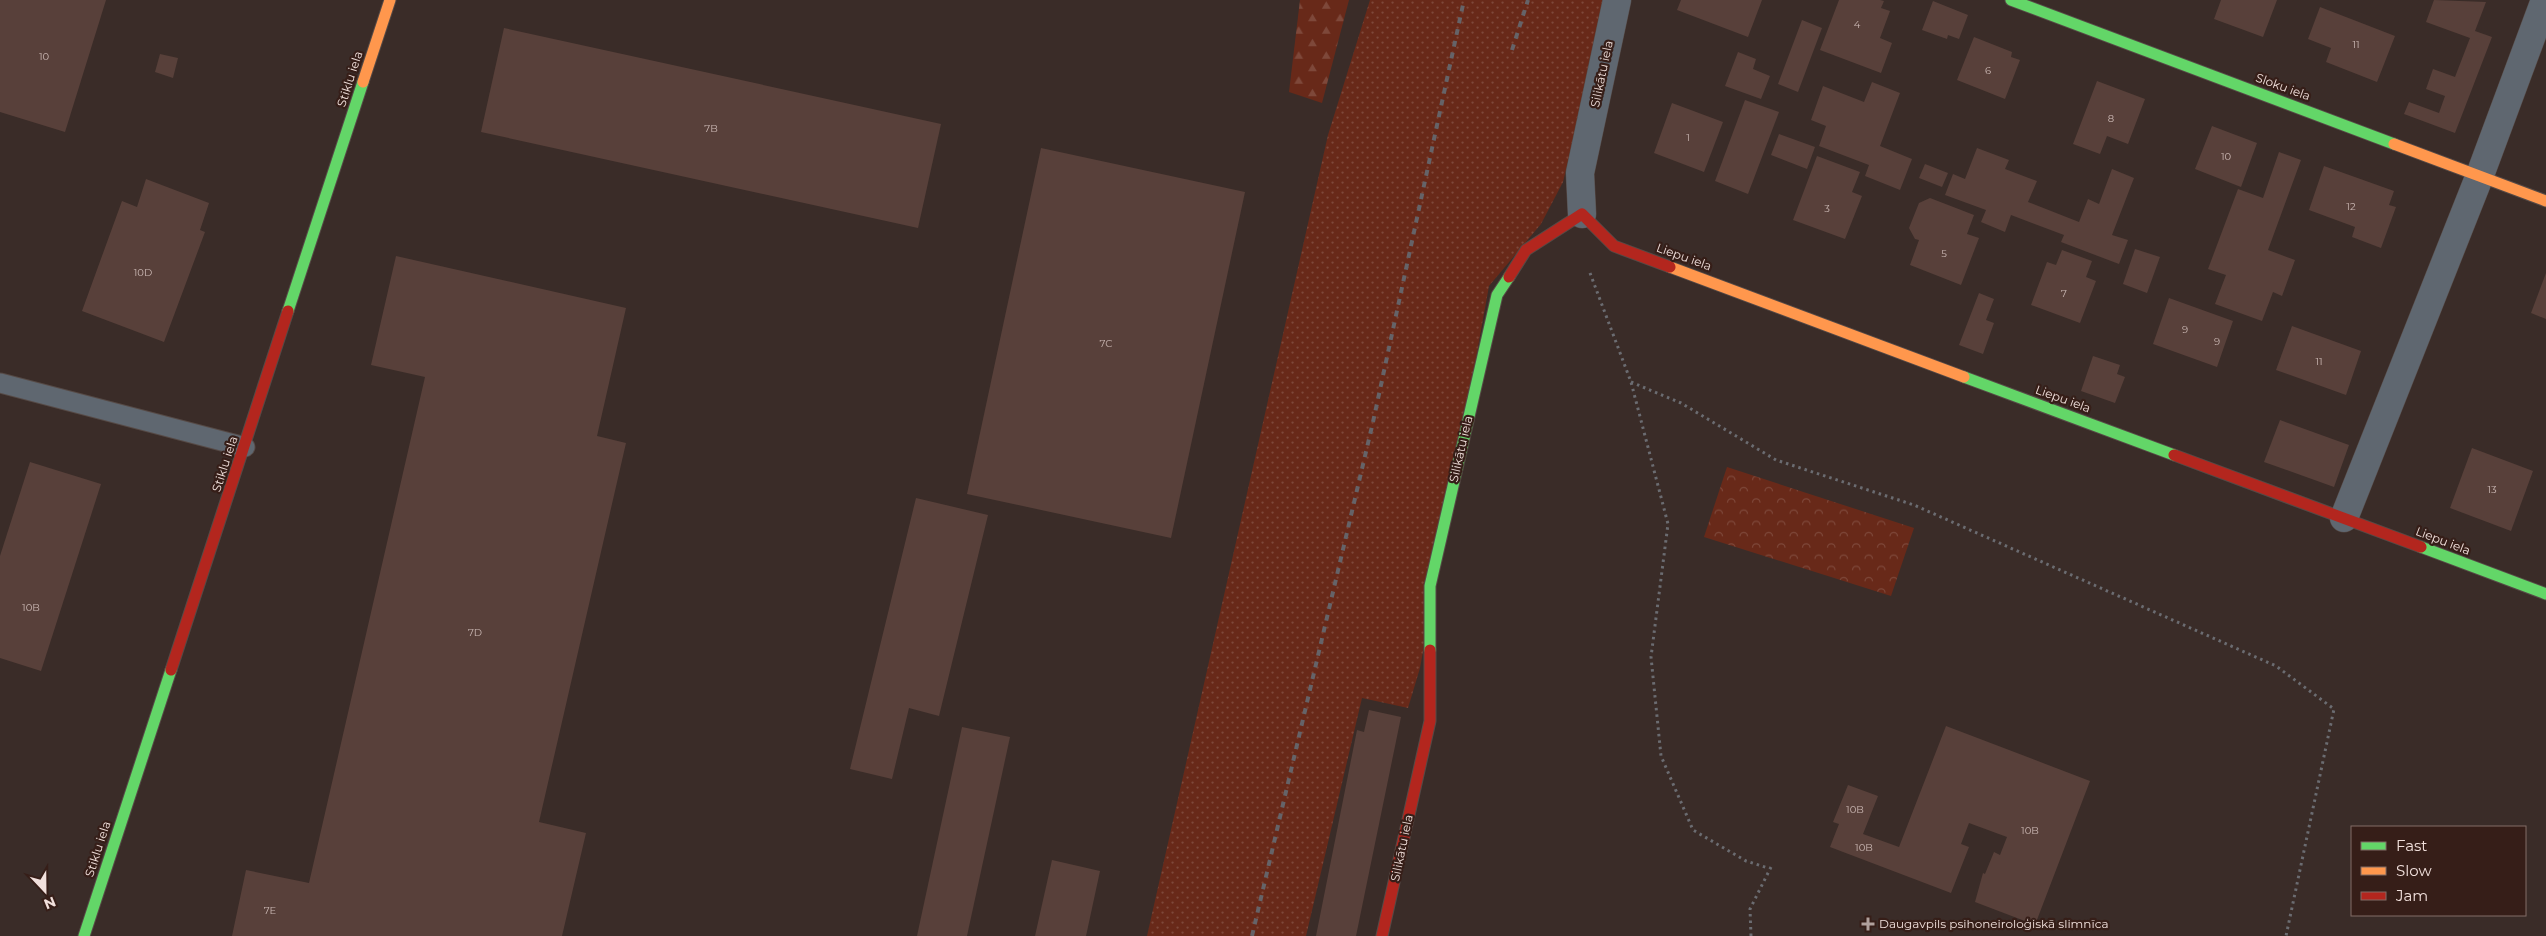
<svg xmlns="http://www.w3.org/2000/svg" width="2546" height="936" font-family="Montserrat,sans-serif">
<defs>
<pattern id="grass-dots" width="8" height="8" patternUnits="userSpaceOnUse" patternTransform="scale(1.25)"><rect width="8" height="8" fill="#682919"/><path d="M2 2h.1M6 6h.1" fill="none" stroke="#7e483a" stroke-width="1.8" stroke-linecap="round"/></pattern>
<pattern id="forest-firs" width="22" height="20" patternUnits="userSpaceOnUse" patternTransform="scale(1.25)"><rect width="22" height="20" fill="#682919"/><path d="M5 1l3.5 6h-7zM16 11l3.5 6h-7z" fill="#7e483a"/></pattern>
<pattern id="park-crowns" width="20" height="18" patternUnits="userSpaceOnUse" patternTransform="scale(1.25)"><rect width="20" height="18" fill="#682919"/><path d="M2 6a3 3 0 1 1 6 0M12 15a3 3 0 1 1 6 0" fill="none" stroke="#7e483a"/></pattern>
</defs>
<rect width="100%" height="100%" fill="#3a2c28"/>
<path fill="url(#grass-dots)" d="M1370 0H1608L1563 182 1541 224 1489 286 1420 668 1408 708 1362 698 1306 936H1147L1328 135Z"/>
<path fill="url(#forest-firs)" d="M1300 0H1349L1322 103 1289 92Z"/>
<path fill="url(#park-crowns)" d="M1727 467 1914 528 1891 596 1704 537Z"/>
<g fill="#58403a">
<path d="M0 0H106L65 132 0 112Z"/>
<path d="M1681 0H1762L1748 37 1677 10Z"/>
<path d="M1839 0H1880L1884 1 1881 8 1890 11 1880 38 1892 43 1881 73 1820 50Z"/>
<path d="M2221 0H2277L2263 37 2214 19Z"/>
<path d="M2434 0 2486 2 2475 31 2492 37 2455 133 2404 114 2409 102 2439 113 2445 96 2426 89 2433 69 2455 77 2470 38 2426 22Z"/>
<path d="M1933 1 1968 15 1959 39 1948 35 1947 39 1922 30Z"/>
<path d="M2320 7 2395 36 2377 82 2326 62 2331 48 2308 39Z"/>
<path d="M1802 20 1822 28 1798 92 1778 84Z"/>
<path d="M504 28 941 124 918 228 481 132Z"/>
<path d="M1974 37 2012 52 2011 57 2020 60 2005 99 1957 80Z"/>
<path d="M1738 52 1756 59 1753 69 1770 76 1761 99 1725 86Z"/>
<path d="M160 54 178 58 173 78 155 72Z"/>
<path d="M2097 81 2145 99 2128 144 2107 136 2100 154 2073 144Z"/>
<path d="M1872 82 1900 93 1880 146 1912 159 1900 190 1865 176 1869 165 1819 146 1826 126 1811 120 1823 86 1864 102Z"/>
<path d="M1745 100 1779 112 1748 194 1715 181Z"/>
<path d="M1672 103 1723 122 1704 172 1654 153Z"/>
<path d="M2212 126 2257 143 2241 187 2195 169Z"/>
<path d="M1779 134 1815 147 1807 169 1771 155Z"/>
<path d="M1041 148 1245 192 1171 538 967 494Z"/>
<path d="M1977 148 2009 160 2005 169 2037 181 2028 202 2079 222 2088 199 2099 204 2112 169 2134 178 2112 235 2128 240 2119 264 2061 242 2064 235 2011 215 2005 232 1981 222 1986 210 1945 195 1953 174 1965 179Z"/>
<path d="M2279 152 2301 160 2268 250 2295 260 2282 296 2273 292 2262 321 2215 304 2226 275 2208 269 2238 189 2263 198Z"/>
<path d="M1817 156 1860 172 1852 192 1862 196 1845 239 1793 220Z"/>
<path d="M1925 164 1948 173 1942 187 1919 178Z"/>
<path d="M2324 166 2394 191 2389 205 2396 207 2381 248 2352 237 2355 227 2309 210Z"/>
<path d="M146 179 209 203 200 230 205 232 164 342 82 311 122 201 137 207Z"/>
<path d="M1930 198 1974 215 1967 234 1979 238 1961 285 1910 265 1919 240 1915 239 1909 228 1919 203Z"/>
<path d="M2135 249 2160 257 2147 293 2123 284Z"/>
<path d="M2062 250 2092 261 2086 277 2096 281 2080 323 2031 305 2047 262 2056 265Z"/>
<path d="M396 256 626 308 597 436 626 443 539 822 586 833 562 936H232L246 870 309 883 425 377 371 365Z"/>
<path d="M2546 273V319L2531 313Z"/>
<path d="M1979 293 1994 299 1986 320 1994 323 1983 354 1959 345Z"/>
<path d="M2169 298 2233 321 2217 367 2153 344Z"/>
<path d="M2292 326 2361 351 2346 395 2276 370Z"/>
<path d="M2093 356 2120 365 2117 374 2125 377 2115 403 2081 391Z"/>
<path d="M2280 420 2349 445 2334 487 2264 462Z"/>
<path d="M2472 448 2533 471 2511 531 2450 508Z"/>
<path d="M30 462 101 484 41 671 0 658V556Z"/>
<path d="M916 498 988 515 939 716 909 708 892 779 850 769Z"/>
<path d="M1369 710 1401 717 1356 936H1316L1357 730 1364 732Z"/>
<path d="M1946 726 2090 781 2035 925 1975 902 1983 873 1985 874 1994 852 2000 855 2007 837 1969 823 1961 844 1969 847 1951 893 1830 847 1839 824 1833 822 1848 785 1878 796 1863 834 1899 847Z"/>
<path d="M962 727 1010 737 967 936H917Z"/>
<path d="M1052 860 1100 871 1086 936H1035Z"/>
</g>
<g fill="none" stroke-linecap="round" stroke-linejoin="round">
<defs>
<path id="lane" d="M0 383 245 447"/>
<g id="street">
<path d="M1582 214 1580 173 1617 0"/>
<path d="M2344 518 2480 175 2545 0"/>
</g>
<g id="fast">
<path d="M2011 0 2394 144"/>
<path d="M288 311 363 82"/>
<path d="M1964 377 2174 455"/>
<path d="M2421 547 2546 594"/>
<path d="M1430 650V586L1497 295 1509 277"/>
<path d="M84 936 171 670"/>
</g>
<g id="slow">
<path d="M363 82 390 0"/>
<path d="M2394 144 2546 201"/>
<path d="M1670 267 1964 377"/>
</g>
<g id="jam">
<path d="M1509 277 1526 250 1582 214 1614 246 1670 267"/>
<path d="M2174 455 2421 547"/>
<path d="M171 670 288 311"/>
<path d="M1382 936 1430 721V650"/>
</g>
</defs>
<use href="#lane" stroke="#564a46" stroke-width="21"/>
<use href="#street" stroke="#564a46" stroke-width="29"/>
<use href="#fast" stroke="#564a46" stroke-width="13"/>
<use href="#slow" stroke="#564a46" stroke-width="13"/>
<use href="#jam" stroke="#564a46" stroke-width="13"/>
<g stroke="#6b6c71" stroke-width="3" stroke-dasharray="2.5 4" stroke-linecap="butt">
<path d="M1590 273 1631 382 1668 524 1651 657 1661 756 1693 830 1746 861 1768 868"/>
<path d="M1631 382 1681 403 1776 460 1914 505 2276 666 2334 709 2286 936"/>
<path d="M1751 936 1750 909 1771 867"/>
</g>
<use href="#lane" stroke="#5f6770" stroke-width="19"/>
<use href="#street" stroke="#5f6770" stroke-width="28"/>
<use href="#fast" stroke="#63d668" stroke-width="11"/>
<use href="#slow" stroke="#ff974d" stroke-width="11"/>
<use href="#jam" stroke="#b3261e" stroke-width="11"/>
<g stroke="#656368" stroke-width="4" stroke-dasharray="6 6" stroke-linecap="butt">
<path d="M1512 50 1528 0"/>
<path d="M1252 936 1373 422 1464 0"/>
</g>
</g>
<path fill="#b1a19d" stroke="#361e18" stroke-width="2" d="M1865.5 916.5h5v5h5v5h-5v5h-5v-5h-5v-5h5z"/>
<g text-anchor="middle" stroke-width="4.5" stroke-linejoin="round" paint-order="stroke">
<g font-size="10" fill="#cbb8b4">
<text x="1857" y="28">4</text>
<text x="2356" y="48">11</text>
<text x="44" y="60">10</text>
<text x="1988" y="74">6</text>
<text x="2111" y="122">8</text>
<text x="711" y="132">7B</text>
<text x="1688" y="141">1</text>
<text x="2226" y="160">10</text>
<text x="2351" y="210">12</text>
<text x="1827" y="212">3</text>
<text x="1944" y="257">5</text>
<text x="143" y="276">10D</text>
<text x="2064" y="297">7</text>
<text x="2185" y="333">9</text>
<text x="2217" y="345">9</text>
<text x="1106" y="347">7C</text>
<text x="2319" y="365">11</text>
<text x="2492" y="493">13</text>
<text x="31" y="611">10B</text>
<text x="475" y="636">7D</text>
<text x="1855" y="813">10B</text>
<text x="2030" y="834">10B</text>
<text x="1864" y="851">10B</text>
<text x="270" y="914">7E</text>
</g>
<g font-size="12" fill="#f1e0dc" stroke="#361e18">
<text transform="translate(1602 74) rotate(-78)" y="4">Silikātu iela</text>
<text transform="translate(350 79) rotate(-72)" y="4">Stiklu iela</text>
<text transform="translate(2283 87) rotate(20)" y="4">Sloku iela</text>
<text transform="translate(1684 257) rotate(20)" y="4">Liepu iela</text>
<text transform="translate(2063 399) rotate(20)" y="4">Liepu iela</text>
<text transform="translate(1461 449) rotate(-77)" y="4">Silikātu iela</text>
<text transform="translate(225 464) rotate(-72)" y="4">Stiklu iela</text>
<text transform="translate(2443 541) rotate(21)" y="4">Liepu iela</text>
<text transform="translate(1402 848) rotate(-78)" y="4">Silikātu iela</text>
<text transform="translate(98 849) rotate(-72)" y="4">Stiklu iela</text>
</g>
<g font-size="12" fill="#f1e0dc" stroke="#361e18" text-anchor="start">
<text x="1879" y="928">Daugavpils psihoneiroloģiskā slimnīca</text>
</g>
</g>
<rect x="2351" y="826" width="175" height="90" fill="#361e18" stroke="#816c66"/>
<rect x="2361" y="842" width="25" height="8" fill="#63d668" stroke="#816c66"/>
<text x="2396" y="851" font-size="15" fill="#f1e0dc">Fast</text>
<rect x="2361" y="867" width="25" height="8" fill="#ff974d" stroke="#816c66"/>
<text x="2396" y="876" font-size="15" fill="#f1e0dc">Slow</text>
<rect x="2361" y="892" width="25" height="8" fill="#b3261e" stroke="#816c66"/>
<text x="2396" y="901" font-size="15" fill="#f1e0dc">Jam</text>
<g transform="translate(45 891) rotate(158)" stroke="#361e18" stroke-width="4" paint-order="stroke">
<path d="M0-4L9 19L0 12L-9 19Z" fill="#f1e0dc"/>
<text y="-8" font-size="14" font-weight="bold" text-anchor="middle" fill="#f1e0dc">N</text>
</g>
</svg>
